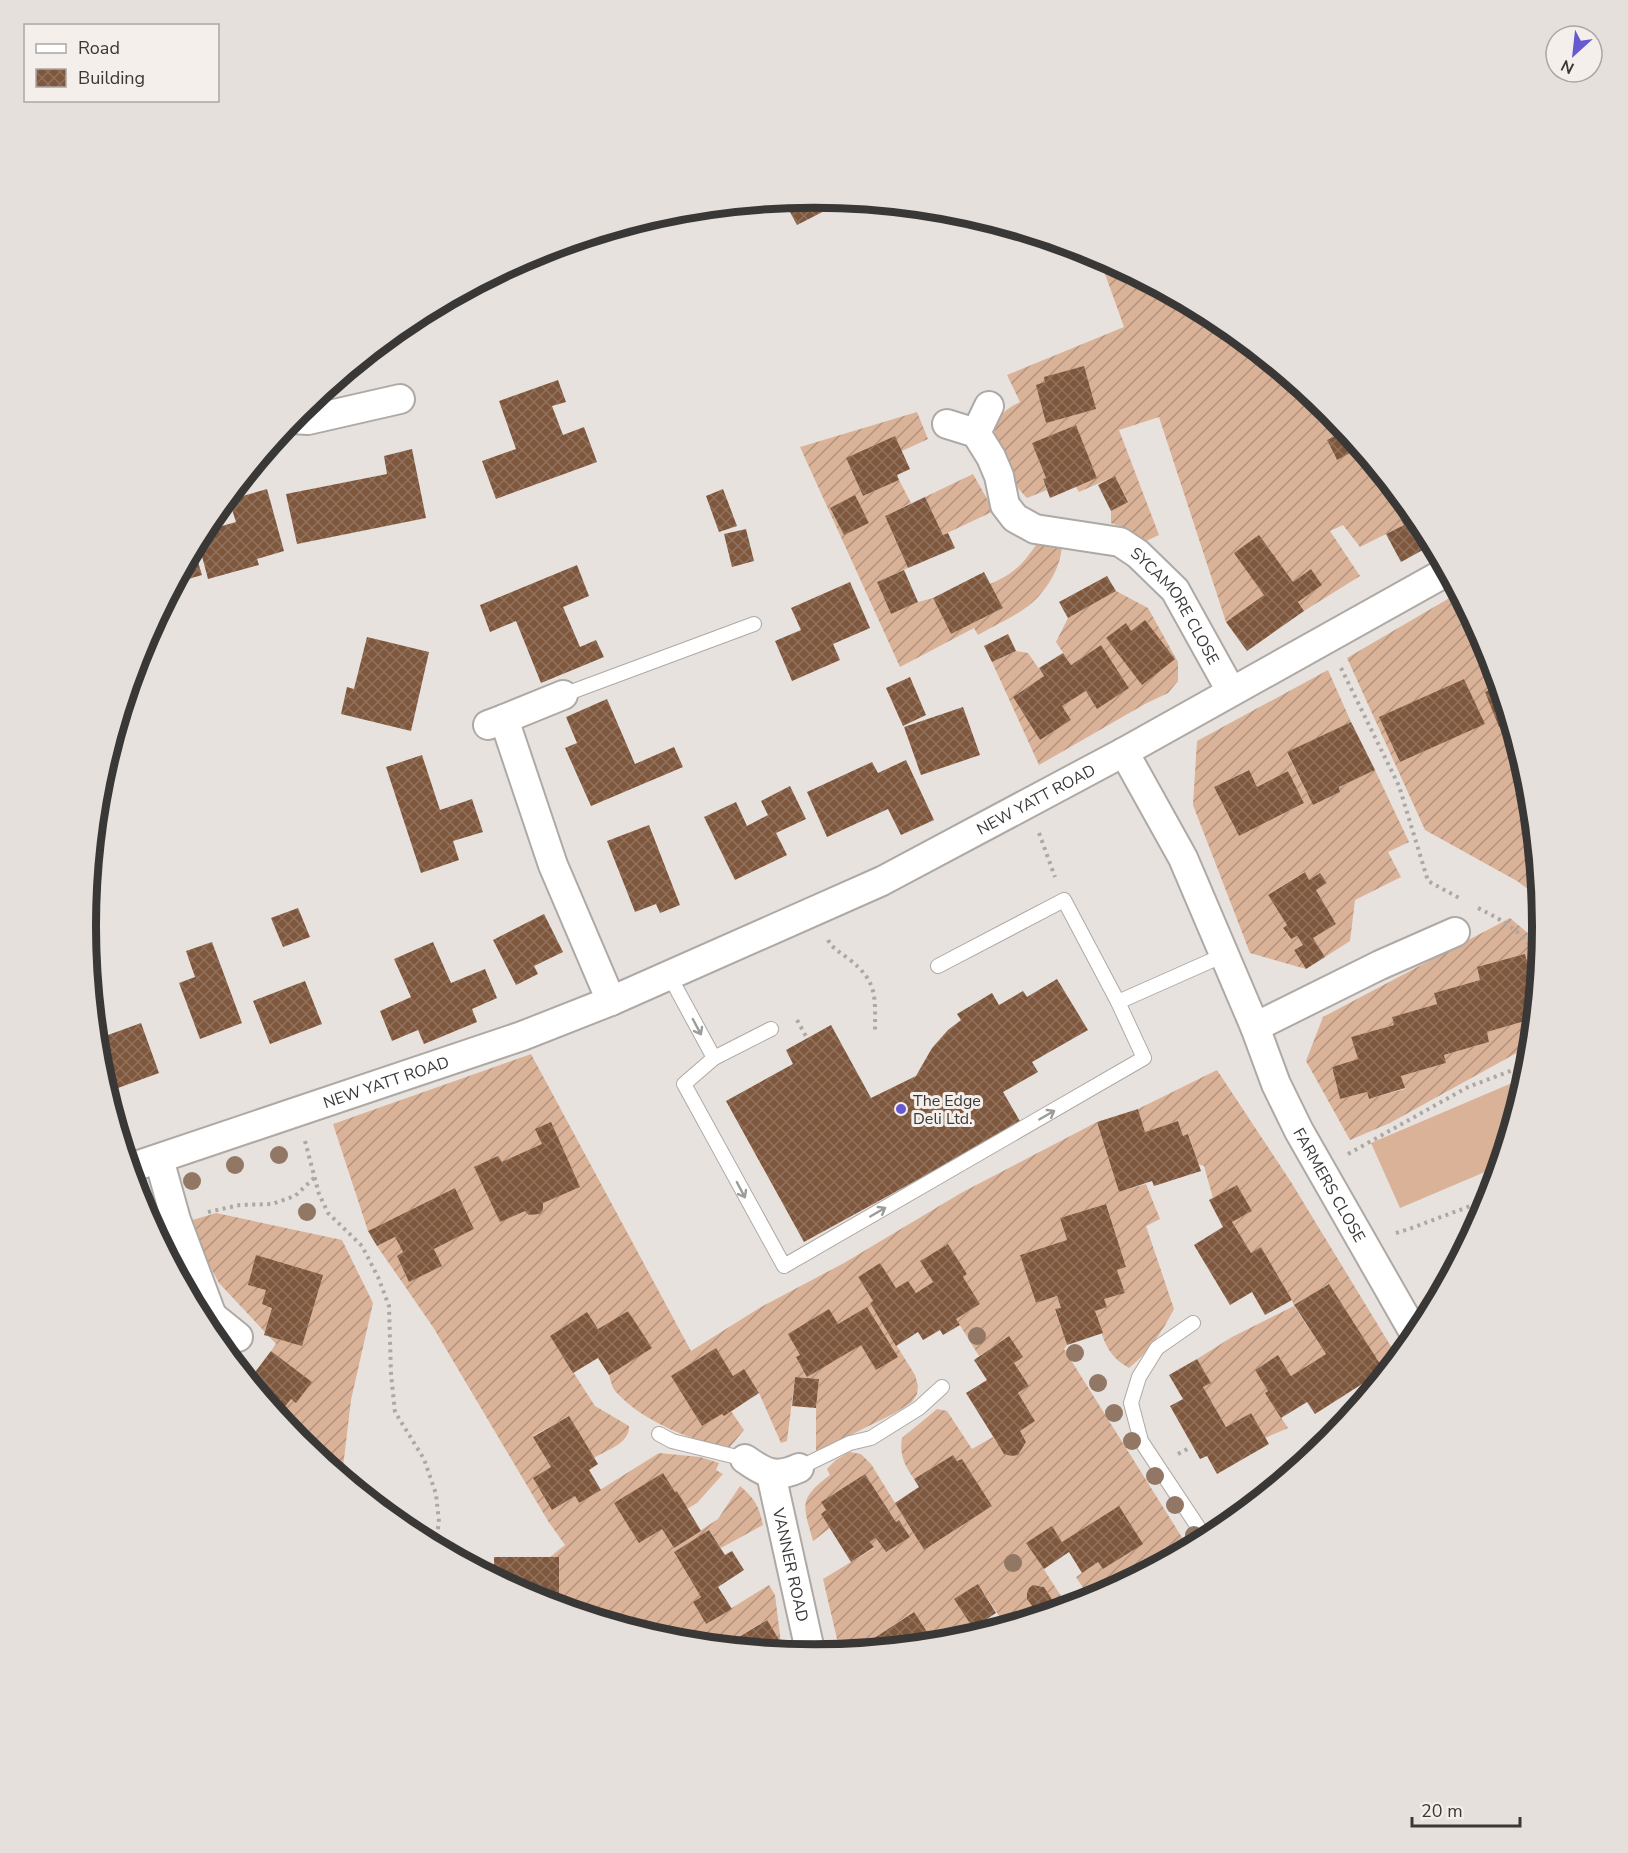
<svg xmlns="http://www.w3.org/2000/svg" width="1628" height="1853" font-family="'Nunito Sans',sans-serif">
<defs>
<pattern id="garden-furrows" width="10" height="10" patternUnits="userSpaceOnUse" patternTransform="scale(1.5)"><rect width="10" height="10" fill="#dab298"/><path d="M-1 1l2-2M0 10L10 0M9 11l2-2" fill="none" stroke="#b2927d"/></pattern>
<pattern id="building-cross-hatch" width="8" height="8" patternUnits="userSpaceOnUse" patternTransform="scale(1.5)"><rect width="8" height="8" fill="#7f573c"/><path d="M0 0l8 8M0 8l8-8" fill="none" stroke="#90725e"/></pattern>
</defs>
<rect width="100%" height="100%" fill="#e8e2de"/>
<path fill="#dab298" d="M1526 1077 1499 1166 1400 1208 1371 1143Z"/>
<g fill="url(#garden-furrows)" fill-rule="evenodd">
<path d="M1099 257 1219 321 1311 396 1313 400H1315L1329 412 1345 431 1327 440 1336 459 1359 448 1413 514 1402 520 1404 525 1360 547 1343 525 1330 531 1360 576 1304 611 1298 602 1322 585 1311 569 1293 582 1264 595 1226 622 1159 417 1119 430 1159 535 1144 542 1120 526 1111 523V511L1128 501 1115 476 1079 492 1076 487 1097 478 1076 425 1033 443 1046 478 1043 480 1047 490 1027 498C1022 493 1016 486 1012 480 1007 470 993 439 995 429 998 415 1007 408 1020 402L1007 375 1124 327Z"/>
<path d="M917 412 928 439 902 451 846 458 863 496 899 480 911 503 885 516 908 568 877 582 891 614 918 602 933 598 951 634 1003 608 990 584C1018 572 1024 562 1041 538L1062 541C1063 566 1045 595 1024 609 1010 619 993 626 978 635L974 628 900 667 800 447ZM855 496 869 523 844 534 830 509Z"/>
<path d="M973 474 994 511 943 535 925 497Z"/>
<path d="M1116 591 1148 608 1178 662V681L1168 693 1145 704 1039 765 992 662 1016 651 1028 653 1044 676 1013 697 1040 740 1071 720 1062 706 1086 691 1097 708 1129 688 1101 645 1071 665 1056 642 1068 618Z"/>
<path d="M1458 593 1487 648 1529 785 1540 898 1517 881 1425 830 1347 658ZM1464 679 1484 724 1400 762 1380 717Z"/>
<path d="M1328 670 1351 722 1287 753 1313 805 1340 792 1339 787 1375 770 1409 842 1388 852 1401 877 1355 900 1350 941 1325 957 1313 938 1336 924 1316 890 1327 883 1320 873 1309 880 1304 872 1268 895 1287 925 1283 928 1290 939 1297 936 1303 945 1294 950 1306 969 1250 953 1193 805 1197 741ZM1248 770 1257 787 1288 771 1304 803 1239 836 1214 787Z"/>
<path d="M1510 918 1541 944 1536 993 1525 954 1480 980 1434 993 1437 1004 1392 1017 1394 1025 1351 1037 1358 1059 1332 1067 1340 1099 1367 1092 1369 1099 1405 1089 1401 1076 1446 1063 1444 1055 1489 1042 1487 1032 1532 1019 1529 1010 1534 1008 1531 1045 1390 1123 1350 1140 1306 1061 1323 1017Z"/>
<path d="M531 1054 691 1351 761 1307 844 1263 961 1193 1097 1122 1119 1192 1146 1184 1160 1219 1146 1226 1174 1309C1162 1332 1149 1352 1129 1368 1104 1354 1103 1336 1095 1311L1104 1299 1125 1293 1117 1270 1126 1267 1106 1204 1060 1218 1067 1240 1020 1255 1036 1303 1057 1296 1061 1308 1055 1310 1067 1345 1064 1349 1188 1547 1186 1549 1091 1600 1076 1577 1098 1562 1103 1569 1142 1544 1062 1542 1052 1527 1027 1543 1068 1607 1059 1610 1044 1587C1025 1581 1025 1594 1033 1607L1005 1625 978 1584 970 1623 956 1631 961 1639 927 1644 926 1641 930 1638 913 1612 854 1651 840 1652 823 1579 874 1548 870 1542 876 1538 910 1537 899 1520 896 1522 865 1474 821 1502 826 1510 821 1514 830 1528 813 1541C803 1505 798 1499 830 1475L827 1469 836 1460 849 1452 861 1454 871 1464 924 1550 992 1506 962 1459 957 1461 953 1455 914 1479C905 1466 899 1455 902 1438L937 1409 947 1411 972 1449 993 1437C1000 1447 1004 1458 1018 1454L1026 1442 1020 1431 1035 1421 1018 1393 1029 1386 1014 1363 1022 1357 1009 1336 979 1356 956 1319 980 1304 963 1277 967 1274 948 1244 920 1261 933 1282 916 1293 908 1281 896 1288 880 1263 858 1277 873 1301 870 1303 915 1375 918 1386 917 1394 912 1402 895 1413 816 1452V1409L819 1379 795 1377 787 1441 781 1443 759 1393 744 1370 733 1376 716 1349 672 1377 702 1426 722 1414 731 1411 744 1430 730 1447C693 1442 642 1421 616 1392 612 1388 611 1381 609 1375L651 1348 628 1311 598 1329 587 1312 550 1336 595 1406 629 1426C630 1444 606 1450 594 1458L569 1416 533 1436 551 1467 552 1510 575 1496 579 1503 659 1453 700 1457 719 1463 716 1470 723 1474 697 1503 687 1509 677 1491 675 1492 662 1529 674 1548 718 1519 740 1486C755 1499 759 1506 763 1525L721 1548 709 1530 674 1552 701 1597 693 1602 706 1624 769 1585 775 1595 781 1643 766 1620 724 1646 672 1641 559 1607V1557H550L565 1545 548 1521 433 1327 377 1246 395 1237 403 1252 397 1256 409 1281 442 1266 434 1249 474 1229 455 1188 368 1231 333 1124Z"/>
<path d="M1217 1070 1291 1182 1398 1358 1391 1366 1384 1370 1328 1284 1294 1306 1326 1354 1291 1376 1278 1355 1255 1370 1268 1391 1265 1393 1288 1428 1265 1438 1251 1413 1226 1427 1203 1387 1210 1382 1197 1359 1232 1337 1294 1306 1292 1300 1261 1247 1251 1253 1232 1222 1252 1211 1237 1185 1213 1198 1204 1166 1198 1164 1189 1135 1183 1136 1178 1121 1145 1132 1138 1109Z"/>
<path d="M216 1213 342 1240 373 1303 351 1400 343 1467 331 1468 299 1441 278 1416 291 1399 296 1402 312 1382 271 1351 276 1344 219 1283 186 1222Z"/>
<path d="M222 1348 231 1352 255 1371 249 1380Z"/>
</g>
<g fill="url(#building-cross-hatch)">
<path d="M814 198 839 200 840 203 797 225 784 201Z"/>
<path d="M1084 366 1096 409 1046 423 1036 385 1045 382 1044 377Z"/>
<path d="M558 380 566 402 552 406 563 435 584 427 597 462 496 499 482 461 516 449 499 401Z"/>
<path d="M1076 425 1097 478 1050 498 1043 479 1046 478 1032 443Z"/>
<path d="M1345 431 1359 448 1337 460 1327 440Z"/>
<path d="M895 436 910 469 897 475 899 480 863 496 846 458Z"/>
<path d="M412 449 426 518 297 544 286 494 387 474 384 456Z"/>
<path d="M1115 476 1128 502 1111 511 1098 485Z"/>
<path d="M267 489 284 551 257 559 259 565 208 579 198 541 208 521 212 517 215 528 236 522 229 500Z"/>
<path d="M723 489 737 526 719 532 706 496Z"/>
<path d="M855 495 869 523 844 535 830 508Z"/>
<path d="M925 497 943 535 948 533 955 548 908 568 885 516Z"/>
<path d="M1413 514 1420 522 1432 545 1401 562 1386 534 1404 525 1401 520Z"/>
<path d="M746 529 754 561 732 567 724 534Z"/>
<path d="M1259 535 1293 582 1311 569 1322 585 1298 602 1304 611 1247 651 1226 622 1264 595 1234 553Z"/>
<path d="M194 549 202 575 175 583Z"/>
<path d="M577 565 589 596 563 607 580 647 596 640 604 657 541 683 516 621 490 632 480 605Z"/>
<path d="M904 570 918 602 891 614 877 582Z"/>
<path d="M984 572 1003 608 951 634 933 598Z"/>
<path d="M1107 576 1116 591 1068 618 1059 602Z"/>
<path d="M850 582 870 628 833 644 840 660 792 681 775 641 801 630 791 608Z"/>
<path d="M1145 620 1175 659 1142 685 1106 638 1126 623 1131 631Z"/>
<path d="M1008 634 1016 651 992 662 984 646Z"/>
<path d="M367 637 429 652 411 731 341 714 347 687 354 689Z"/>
<path d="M1101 645 1129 688 1097 709 1086 691 1062 706 1071 720 1040 740 1013 697 1044 676 1039 668 1063 653 1071 665Z"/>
<path d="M910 677 926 715 903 726 886 688Z"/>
<path d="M1464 679 1485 724 1400 762 1379 717Z"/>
<path d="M1499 686 1510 723 1499 727 1485 692Z"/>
<path d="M607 699 635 764 674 747 683 767 591 806 565 748 577 743 566 717Z"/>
<path d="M963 707 980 755 921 775 904 727Z"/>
<path d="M1351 722 1375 770 1339 787 1340 792 1313 805 1287 752Z"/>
<path d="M422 755 440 810 472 799 483 832 453 841 459 860 421 873 386 767Z"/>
<path d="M906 760 934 820 901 835 888 809 827 837 807 792 872 762 878 773Z"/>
<path d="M1249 770 1257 787 1288 771 1304 803 1239 836 1214 787Z"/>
<path d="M790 786 806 819 776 833 787 855 735 880 704 817 736 802 747 826 768 815 761 801Z"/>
<path d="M649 825 680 905 660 913 656 904 635 912 607 841Z"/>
<path d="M1305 872 1309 880 1320 873 1327 883 1316 890 1336 924 1313 938 1325 957 1306 969 1294 950 1303 945 1297 936 1291 939 1283 928 1287 925 1268 895Z"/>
<path d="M298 908 310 937 283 947 271 918Z"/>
<path d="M544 914 563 952 534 966 538 974 516 985 493 940Z"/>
<path d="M212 942 242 1023 200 1039 179 983 195 977 186 951Z"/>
<path d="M433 942 451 983 485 969 497 998 472 1009 477 1022 424 1044 418 1030 392 1041 380 1011 411 997 394 959Z"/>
<path d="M1525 954 1536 993 1534 1008 1529 1010 1532 1019 1487 1032 1489 1042 1444 1055 1446 1063 1401 1076 1405 1088 1369 1099 1367 1092 1340 1099 1332 1067 1358 1059 1351 1037 1394 1025 1392 1017 1437 1004 1434 993 1480 980 1477 967Z"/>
<path d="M1057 979 1088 1030 1032 1062 1038 1072 1003 1092 1021 1123 804 1242 726 1101 793 1064 786 1050 831 1025 871 1098 916 1076 932 1048 948 1030 961 1020 957 1014 992 993 999 1005 1023 991 1027 997Z"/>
<path d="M305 981 322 1024 270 1044 253 1001Z"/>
<path d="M141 1023 159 1073 107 1092 99 1068 97 1039Z"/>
<path d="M1138 1109 1145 1132 1178 1121 1183 1136 1188 1134 1201 1171 1154 1186 1152 1181 1119 1192 1097 1122Z"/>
<path d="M551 1122 580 1187 543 1203V1210L540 1214 529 1215 525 1211 500 1222 474 1167 498 1156 502 1162 542 1144 535 1129Z"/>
<path d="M1237 1185 1252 1211 1232 1222 1251 1253 1261 1247 1292 1300 1265 1315 1252 1292 1230 1305 1194 1245 1223 1227 1209 1200Z"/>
<path d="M455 1188 474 1229 434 1249 442 1266 409 1282 397 1256 403 1252 395 1237 377 1246 368 1231Z"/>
<path d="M1106 1204 1126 1267 1117 1270 1125 1293 1104 1299 1107 1307 1095 1311 1103 1333 1067 1345 1055 1309 1061 1308 1057 1296 1036 1303 1020 1255 1067 1240 1060 1218Z"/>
<path d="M948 1244 967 1274 963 1277 980 1304 956 1319 960 1325 943 1335 940 1330 923 1340 918 1332 896 1346 870 1303 873 1301 858 1277 880 1263 896 1288 908 1281 916 1293 933 1282 920 1261Z"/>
<path d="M256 1255 323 1275 302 1346 264 1335 272 1308 262 1304 266 1290 248 1285Z"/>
<path d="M1329 1284 1384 1370 1315 1414 1307 1402 1281 1418 1265 1393 1268 1391 1255 1370 1278 1355 1291 1376 1326 1354 1294 1305Z"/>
<path d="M867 1307 898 1357 876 1370 861 1345 807 1377 796 1357 800 1355 788 1334 829 1309 838 1324Z"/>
<path d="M628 1311 652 1348 609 1375 598 1358 573 1373 550 1336 587 1312 598 1329Z"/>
<path d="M1009 1336 1023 1357 1014 1363 1029 1386 1018 1393 1035 1421 1020 1431 1026 1442 1018 1455 1012 1456 1004 1454 966 1393 987 1380 974 1360Z"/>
<path d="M716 1348 733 1376 744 1369 759 1393 724 1416 722 1414 702 1426 671 1376Z"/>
<path d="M271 1351 312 1382 296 1403 291 1399 278 1416 249 1380Z"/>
<path d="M1197 1359 1211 1383 1203 1387 1226 1427 1251 1413 1269 1444 1217 1474 1207 1456 1200 1459 1170 1406 1183 1399 1169 1375Z"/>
<path d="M795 1377 819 1379 816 1408 792 1406Z"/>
<path d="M569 1416 598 1464 589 1470 601 1490 579 1503 575 1496 552 1510 533 1478 551 1467 533 1437Z"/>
<path d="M953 1455 957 1461 962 1459 992 1506 924 1550 895 1503 919 1487 914 1479Z"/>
<path d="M663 1473 675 1492 677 1491 701 1531 674 1548 662 1529 639 1543 614 1503Z"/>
<path d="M865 1474 896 1522 899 1520 910 1537 886 1552 876 1538 870 1542 874 1547 851 1562 821 1514 826 1510 821 1502Z"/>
<path d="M1119 1506 1143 1544 1103 1569 1098 1562 1082 1573 1069 1552 1044 1569 1026 1543 1052 1526 1062 1542Z"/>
<path d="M709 1530 725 1555 732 1551 744 1570 718 1587 732 1609 706 1624 693 1602 701 1597 674 1552Z"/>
<path d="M494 1557H559V1607L535 1599 494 1577Z"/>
<path d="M978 1584 996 1613 973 1628 954 1599Z"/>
<path d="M1033 1585 1044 1587 1059 1610 1012 1624 1010 1621 1033 1607 1027 1599V1593L1029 1588Z"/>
<path d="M914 1612 931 1638 926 1641 927 1644 854 1651Z"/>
<path d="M767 1620 781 1643 779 1645 783 1652 724 1646Z"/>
<path d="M956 1631 961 1639 949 1642 946 1637Z"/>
</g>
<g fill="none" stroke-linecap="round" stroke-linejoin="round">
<defs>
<g id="service">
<path d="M563 695 754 624"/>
<path d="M938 966 1064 900 1118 1002"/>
<path d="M669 975 714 1058 684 1084 784 1266 1144 1058 1118 1002 1224 955"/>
<path d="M714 1058 771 1029"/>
<path d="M1193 1323 1157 1348 1139 1377 1131 1403 1141 1441 1206 1539"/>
<path d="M659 1434 672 1441 745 1459"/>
<path d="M799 1468 850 1443 871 1438 919 1408 942 1387"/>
</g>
<g id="minor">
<path d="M292 419 308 420 400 399"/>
<path id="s1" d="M947 424 976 433 991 457 999 476 1005 505 1015 518 1035 529 1120 542 1138 554 1175 590 1231 691"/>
<path d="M976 433 989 406"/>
<path d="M504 719 563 695"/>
<path d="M488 725 504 719 553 865 611 1001"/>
<path id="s2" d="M1124 752 1183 858 1255 1027 1276 1084 1299 1131 1416 1336"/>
<path d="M1255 1027 1380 965 1455 932"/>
<path d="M159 1159 176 1220 212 1316 205 1325"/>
<path id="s3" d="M130 1168 522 1036 611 1001 882 881 1124 752 1446 572"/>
<path d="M212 1316 238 1337"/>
<path d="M745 1459C765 1473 775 1479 799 1468"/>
<path id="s4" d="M771 1474 811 1655"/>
</g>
</defs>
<use href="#service" stroke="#afa9a5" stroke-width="16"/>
<use href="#minor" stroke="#afa9a5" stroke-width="32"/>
<g stroke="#aca8a4" stroke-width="4" stroke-dasharray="3 4.5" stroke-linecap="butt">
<path d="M1341 668 1399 786 1428 881 1461 899"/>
<path d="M1039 833 1055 877"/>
<path d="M1478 908C1506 922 1523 932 1539 959"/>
<path d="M828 940C833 949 841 953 849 959 878 982 875 997 875 1030"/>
<path d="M797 1020 807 1038"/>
<path d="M305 1141 319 1194 328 1213 362 1246 378 1277 389 1306 391 1374 395 1412 424 1459 436 1494 439 1522 435 1546"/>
<path d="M1348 1154 1468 1087 1529 1064"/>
<path d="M208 1212 240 1205 272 1204 295 1196 314 1178"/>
<path d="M1396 1233 1409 1229 1489 1199"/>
<path d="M1178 1454 1191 1447"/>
</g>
<use href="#service" stroke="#fff" stroke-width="14"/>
<use href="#minor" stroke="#fff" stroke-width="28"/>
</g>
<g fill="#917764">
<circle cx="279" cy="1155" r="9"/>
<circle cx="235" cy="1165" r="9"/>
<circle cx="192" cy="1181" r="9"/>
<circle cx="307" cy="1212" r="9"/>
<circle cx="977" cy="1336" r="9"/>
<circle cx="1075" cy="1353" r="9"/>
<circle cx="1098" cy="1383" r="9"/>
<circle cx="1114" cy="1413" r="9"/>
<circle cx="1132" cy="1441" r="9"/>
<circle cx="1155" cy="1476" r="9"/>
<circle cx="1175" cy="1505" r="9"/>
<circle cx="1194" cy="1535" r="9"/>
<circle cx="1013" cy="1563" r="9"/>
</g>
<defs><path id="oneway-shaft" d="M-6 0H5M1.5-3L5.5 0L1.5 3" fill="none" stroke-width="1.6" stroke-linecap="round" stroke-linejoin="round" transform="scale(1.5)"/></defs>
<g stroke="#9c9c9a">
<use href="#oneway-shaft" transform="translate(697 1027) rotate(62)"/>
<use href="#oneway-shaft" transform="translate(1047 1115) rotate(-30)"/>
<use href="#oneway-shaft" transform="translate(741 1190) rotate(62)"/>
<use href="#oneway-shaft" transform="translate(878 1212) rotate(-30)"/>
</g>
<circle fill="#6659d2" stroke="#f5efeb" stroke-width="2" cx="901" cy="1109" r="6"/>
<g text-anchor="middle" stroke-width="6" stroke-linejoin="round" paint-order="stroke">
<g font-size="16" fill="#3a3836" stroke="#f5efeb">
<text dy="6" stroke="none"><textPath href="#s1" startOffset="320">SYCAMORE CLOSE</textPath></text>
<text dy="6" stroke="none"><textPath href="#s3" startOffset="980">NEW YATT ROAD</textPath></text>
<text dy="6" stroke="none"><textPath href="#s3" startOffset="270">NEW YATT ROAD</textPath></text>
<text dy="6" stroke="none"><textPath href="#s2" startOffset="480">FARMERS CLOSE</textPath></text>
<text dy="6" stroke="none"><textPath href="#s4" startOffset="93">VANNER ROAD</textPath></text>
</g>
<g font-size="16" fill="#3a3836" stroke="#f5efeb" text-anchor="start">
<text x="913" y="1106">The Edge<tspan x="913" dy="18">Deli Ltd.</tspan></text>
</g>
</g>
<path d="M0 0H1628V1853H0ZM96 926a718 718 0 1 1 1436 0a718 718 0 1 1-1436 0Z" fill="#e6e0dd" fill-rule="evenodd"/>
<path fill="none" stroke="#3a3836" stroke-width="8" d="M96 926a718 718 0 1 1 1436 0a718 718 0 1 1-1436 0Z"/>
<rect x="24" y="24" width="195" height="78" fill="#f5efeb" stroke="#aaa6a3" stroke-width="1.5"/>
<rect x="36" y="44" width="30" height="9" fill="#ffffff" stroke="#aaa6a3" stroke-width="1.5"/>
<text x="78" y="54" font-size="18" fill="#3a3836">Road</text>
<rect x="36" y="69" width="30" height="18" fill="url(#building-cross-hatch)" stroke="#aaa6a3" stroke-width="1.5"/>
<text x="78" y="84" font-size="18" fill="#3a3836">Building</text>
<g transform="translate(1574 54) rotate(207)"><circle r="28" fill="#f5efeb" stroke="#aaa6a3" stroke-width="1.5"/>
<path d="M0-4.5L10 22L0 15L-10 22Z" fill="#6659d2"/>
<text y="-9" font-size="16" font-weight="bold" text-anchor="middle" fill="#3a3836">N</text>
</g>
<path d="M1412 1817v9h108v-9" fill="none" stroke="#3a3836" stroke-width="3"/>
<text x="1421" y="1817" font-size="18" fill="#3a3836" stroke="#f5efeb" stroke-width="4.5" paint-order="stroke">20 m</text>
</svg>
